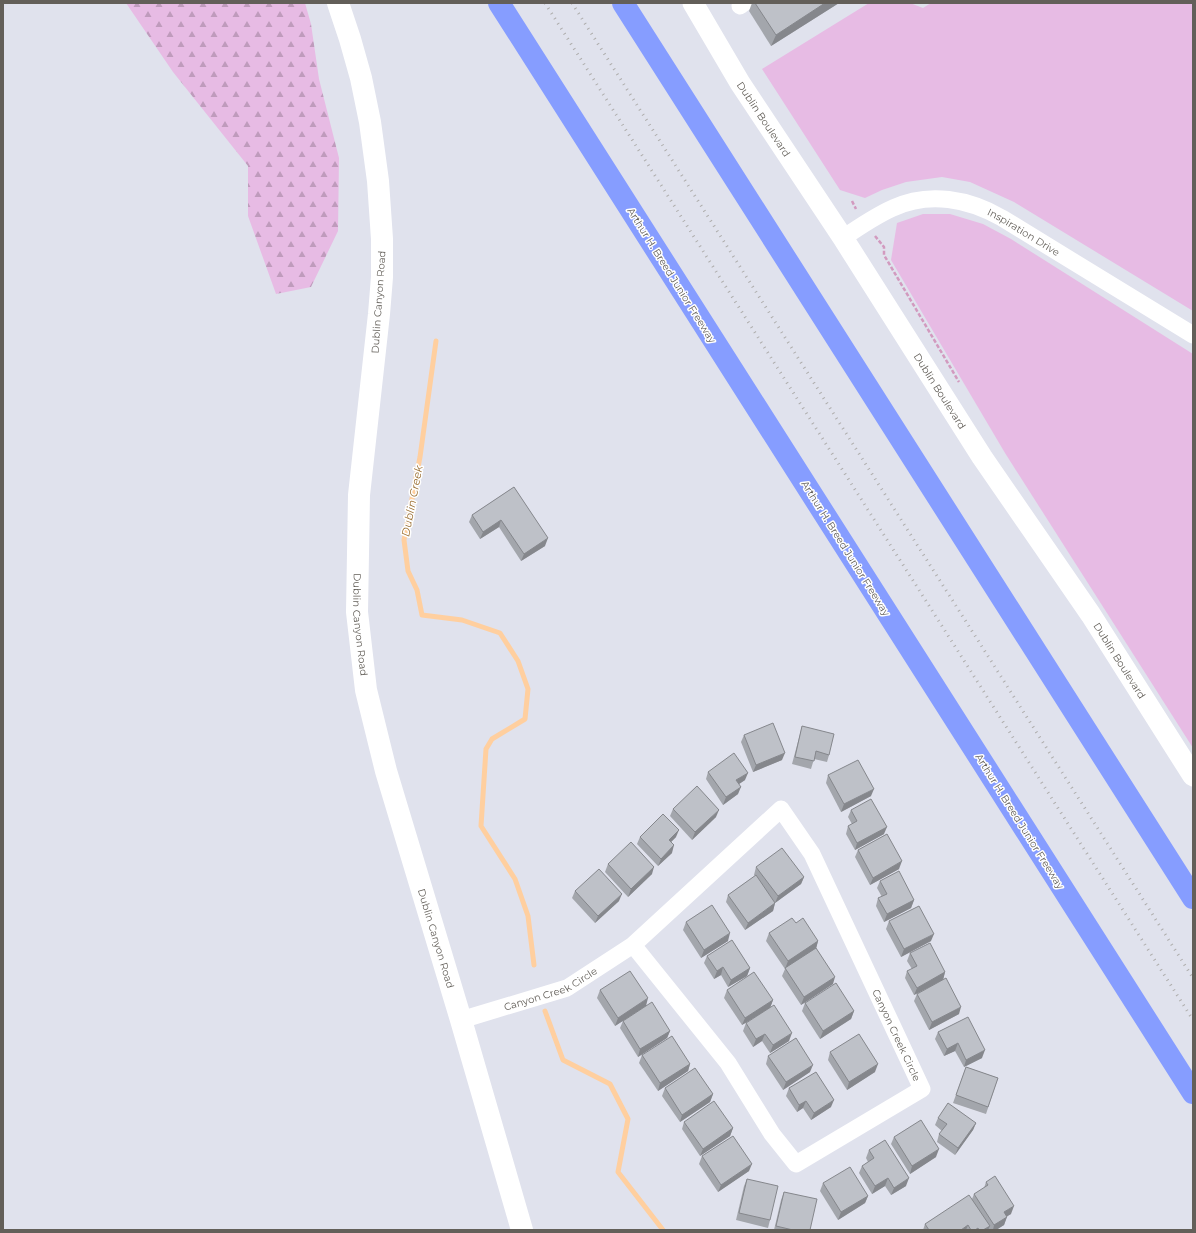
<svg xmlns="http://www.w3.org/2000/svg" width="1196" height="1233" font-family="Montserrat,sans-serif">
<defs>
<pattern id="forest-firs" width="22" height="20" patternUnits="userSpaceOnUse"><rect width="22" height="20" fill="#e7bbe4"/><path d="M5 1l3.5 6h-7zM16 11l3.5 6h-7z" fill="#bf9bbc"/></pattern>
</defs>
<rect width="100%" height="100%" fill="#e0e2ed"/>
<g fill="#e7bbe4">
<path d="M869 3H910L923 8 931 3H1193V311L1014 202 970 182 942 177 906 182 882 190 865 198 840 190 762 69Z"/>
<path d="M923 214H950L983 224 1011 239 1193 354V748L1005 453 891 260 897 223Z"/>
</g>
<path fill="url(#forest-firs)" d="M126 3H305L311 24 319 79 339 158 338 231 311 287 276 294 248 216V166L173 72Z"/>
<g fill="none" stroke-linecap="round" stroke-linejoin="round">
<g stroke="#ffcf9f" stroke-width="5">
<path d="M436 341 420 457 404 540 408 571 417 590 422 615 462 620 500 633 518 661 528 689 525 719 492 739 486 749 481 826 515 879 528 916 534 965"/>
<path d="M545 1011 563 1060 610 1084 628 1119 618 1172 663 1230"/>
</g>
<g stroke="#d29abf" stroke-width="2.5" stroke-dasharray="4 2" stroke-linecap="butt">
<path d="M852 201 856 209"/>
<path d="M875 236 884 247V255L959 382"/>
</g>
<g stroke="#fff" stroke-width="17">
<path d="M740 6 744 3"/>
<path id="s1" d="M843 238C859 227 875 216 893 208 929 191 969 199 1002 218L1193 335"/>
<path id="s2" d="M461 1020 567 988 633 945 781 809 812 854 922 1089 796 1164 772 1134 728 1063 633 945"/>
</g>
<path stroke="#fff" stroke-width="21" id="s3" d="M693 3 740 83 843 238 982 457 1091 615 1193 776"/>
<path stroke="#fff" stroke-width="22" id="s4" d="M338 3 350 39 361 78 370 122 378 181 382 239V277L379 314 359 495 357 612 366 690 386 771 461 1020 522 1230"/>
<g stroke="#869dff" stroke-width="22">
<path d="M499 3 1193 1093"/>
<path d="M623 3 1193 898"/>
</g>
<g stroke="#aeadac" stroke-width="3" stroke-dasharray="1 5" stroke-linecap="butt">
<path d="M545 3 1193 1020"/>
<path d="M572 3 1193 978"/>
</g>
</g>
<g fill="#a3a6ac">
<path d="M752 3H839L771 46 749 11Z"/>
<path d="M514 487 545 546 521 561 499 527 480 539 469 522 472 515Z"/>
<path d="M802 726 829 755 827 762 814 759 811 769 792 764 800 734Z"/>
<path d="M744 735 782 760 753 772 741 742Z"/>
<path d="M708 772 745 780 739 784 738 794 723 805 706 779Z"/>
<path d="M828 775 871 796 841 812 826 783Z"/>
<path d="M673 809 716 817 692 840 670 816Z"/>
<path d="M851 810 884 834 855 850 846 834 848 826 852 824 848 817Z"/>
<path d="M640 837H676L671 842 672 853 658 866 637 844Z"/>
<path d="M858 850 899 869 870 885 855 857Z"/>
<path d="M608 864 652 874 628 897 605 872Z"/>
<path d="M756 867 804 877 801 884 775 903 773 911 745 930 726 902 728 895 755 876 754 875Z"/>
<path d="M880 881 914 900 911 908 884 922 876 906 878 898 882 897 877 888Z"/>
<path d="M575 891 619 901 595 923 572 898Z"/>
<path d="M889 921 931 941 901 957 886 929Z"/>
<path d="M686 922 728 941 701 958 683 930Z"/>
<path d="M796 923 818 941 816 948 833 984 801 1005 782 976 785 969 766 941 769 933Z"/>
<path d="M910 953 945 972 943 980 914 995 905 978 907 971 912 969 907 961Z"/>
<path d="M707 956 750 968 747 976 728 987 721 975 714 979 704 963Z"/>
<path d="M600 990 646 1006 615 1026 597 998Z"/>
<path d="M727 990 773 1000 770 1008 742 1025 724 998Z"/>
<path d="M917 994 959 1014 929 1030 914 1001Z"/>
<path d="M805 1003 854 1011 851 1019 820 1039 802 1011Z"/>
<path d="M623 1021 670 1031 667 1038 638 1057 620 1028Z"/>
<path d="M746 1023 789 1041 770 1053 762 1041 753 1047 743 1031Z"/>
<path d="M938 1032 982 1058 964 1067 955 1051 944 1056 935 1039Z"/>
<path d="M830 1052 875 1072 847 1090 828 1060Z"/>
<path d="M642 1055 690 1064 688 1071 658 1091 639 1063Z"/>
<path d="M768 1056 810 1072 783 1090 766 1064Z"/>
<path d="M966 1067 998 1078 986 1114 953 1103Z"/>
<path d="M665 1088 713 1094 710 1102 680 1122 662 1096Z"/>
<path d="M789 1088 831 1107 811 1120 803 1108 797 1112 786 1096Z"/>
<path d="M938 1118 976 1123 973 1130 955 1155 937 1142 939 1134 942 1131 935 1125Z"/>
<path d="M684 1122 733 1128 730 1136 700 1156 682 1129Z"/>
<path d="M894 1137 936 1157 910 1174 891 1144Z"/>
<path d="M869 1150 906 1186 891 1195 885 1186 872 1194 859 1173 862 1166 868 1162 866 1158Z"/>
<path d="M702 1156 749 1171 718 1192 699 1164Z"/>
<path d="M747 1179 770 1220 768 1228 736 1220 744 1186Z"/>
<path d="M986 1182 1011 1214 1007 1216 1004 1225 996 1230H990L989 1229 988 1230H923L925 1224 972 1199 974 1194 984 1188Z"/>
<path d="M823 1183 868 1196 865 1203 838 1220 820 1191Z"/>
<path d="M784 1192 810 1230H774L781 1200Z"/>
</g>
<g fill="#85878c">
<path d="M825 3H839L771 46 776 35Z"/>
<path d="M501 520 499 527 480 539 483 532Z"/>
<path d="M548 538 545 546 521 561 524 554Z"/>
<path d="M785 753 782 760 753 772 756 765Z"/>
<path d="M748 773 745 780 733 788 736 780Z"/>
<path d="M741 787 738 794 723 805 726 797Z"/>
<path d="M874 789 871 796 841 812 844 804Z"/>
<path d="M719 810 716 817 692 840 695 832Z"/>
<path d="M887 827 884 834 855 850 857 843Z"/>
<path d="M679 830 676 837 666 847 669 840Z"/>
<path d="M674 845 672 853 658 866 661 859Z"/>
<path d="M902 861 899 869 870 885 873 878Z"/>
<path d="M654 867 652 874 628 897 631 889Z"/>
<path d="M804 877 801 884 775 903 778 896Z"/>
<path d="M622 894 619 901 595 923 598 916Z"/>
<path d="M914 900 911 908 884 922 887 914Z"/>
<path d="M775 903 773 911 745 930 748 923Z"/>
<path d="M730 933 728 941 701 958 704 950Z"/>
<path d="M934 934 931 941 901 957 904 949Z"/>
<path d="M818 941 816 949 785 969 788 961Z"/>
<path d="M723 967 721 975 714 979 717 971Z"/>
<path d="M750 968 747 976 728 987 731 980Z"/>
<path d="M945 972 943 980 914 995 917 988Z"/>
<path d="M835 977 833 984 801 1005 804 997Z"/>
<path d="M648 998 646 1006 615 1026 618 1018Z"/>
<path d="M773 1000 770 1008 742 1025 745 1018Z"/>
<path d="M961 1007 959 1014 929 1030 932 1022Z"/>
<path d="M854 1011 851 1019 820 1039 823 1031Z"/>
<path d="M670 1031 667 1038 638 1057 640 1049Z"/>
<path d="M792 1033 789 1041 770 1053 773 1045Z"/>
<path d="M765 1034 762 1041 753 1047 756 1039Z"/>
<path d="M958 1043 955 1051 944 1056 947 1049Z"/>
<path d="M985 1050 982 1058 964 1067 966 1060Z"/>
<path d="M690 1064 688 1071 658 1091 660 1083Z"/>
<path d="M878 1064 875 1072 847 1090 849 1082Z"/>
<path d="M813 1065 810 1072 783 1090 786 1082Z"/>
<path d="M713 1094 710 1102 680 1122 682 1115Z"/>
<path d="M834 1100 831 1107 811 1120 814 1113Z"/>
<path d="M806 1101 803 1108 797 1112 799 1105Z"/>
<path d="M976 1123 973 1130 955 1155 958 1148Z"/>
<path d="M733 1128 730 1136 700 1156 703 1149Z"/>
<path d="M939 1149 936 1157 910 1174 912 1166Z"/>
<path d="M752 1164 749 1171 718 1192 721 1185Z"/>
<path d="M888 1178 885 1186 872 1194 875 1186Z"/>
<path d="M909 1178 906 1186 891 1195 894 1188Z"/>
<path d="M868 1196 865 1203 838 1220 841 1212Z"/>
<path d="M1014 1206 1011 1214 1001 1220 1004 1212Z"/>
<path d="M1007 1217 1004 1225 996 1230H993L994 1225Z"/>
<path d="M968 1225 966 1230H961Z"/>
<path d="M990 1226 988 1230H983Z"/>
</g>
<g fill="#bec1c8" stroke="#85878c">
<path d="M755 3H825L776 35Z"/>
<path d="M514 487 548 538 524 554 501 520 483 532 472 515Z"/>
<path d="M773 723 785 753 756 765 744 735Z"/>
<path d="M802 726 834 734 829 755 816 751 814 761 795 757Z"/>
<path d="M734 753 748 773 736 780 741 787 726 797 708 772Z"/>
<path d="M858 760 874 789 844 804 828 775Z"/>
<path d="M697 786 719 810 695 832 673 809Z"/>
<path d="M871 799 887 827 857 843 848 826 857 821 851 810Z"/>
<path d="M663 814 679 830 669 840 674 845 661 859 640 837Z"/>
<path d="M887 834 902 861 873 878 858 850Z"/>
<path d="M631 842 654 867 631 889 608 864Z"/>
<path d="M782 848 804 877 778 896 756 867Z"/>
<path d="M599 869 622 894 598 916 575 891Z"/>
<path d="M899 871 914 900 887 914 878 898 887 894 880 881Z"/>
<path d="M756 875 775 903 748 923 728 895Z"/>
<path d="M712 905 730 933 704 950 686 922Z"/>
<path d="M919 906 934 934 904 949 889 921Z"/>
<path d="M792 918 796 923 803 918 818 941 788 961 769 933Z"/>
<path d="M732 940 750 968 731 980 723 967 717 971 707 956Z"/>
<path d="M930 943 945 972 917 988 907 971 917 966 910 953Z"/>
<path d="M816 948 835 977 804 997 785 968Z"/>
<path d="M630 971 648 998 618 1018 600 990Z"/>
<path d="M754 972 773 1000 745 1018 727 990Z"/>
<path d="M946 978 961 1007 932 1022 917 994Z"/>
<path d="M836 983 854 1011 823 1031 805 1003Z"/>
<path d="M652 1002 670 1031 640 1049 623 1021Z"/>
<path d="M774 1005 792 1033 773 1045 765 1034 756 1039 746 1023Z"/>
<path d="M968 1017 985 1050 966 1060 958 1043 947 1049 938 1032Z"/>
<path d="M859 1034 878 1064 849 1082 830 1052Z"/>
<path d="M672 1036 690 1064 660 1083 642 1055Z"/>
<path d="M796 1038 813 1065 786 1082 768 1056Z"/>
<path d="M966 1067 998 1078 988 1107 956 1095Z"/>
<path d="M695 1068 713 1094 682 1115 665 1088Z"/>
<path d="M816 1072 834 1100 814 1113 806 1101 799 1105 789 1088Z"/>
<path d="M714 1101 733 1128 703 1149 684 1122Z"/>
<path d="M948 1103 976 1123 958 1148 939 1134 947 1124 938 1118Z"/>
<path d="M921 1120 939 1149 912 1166 894 1137Z"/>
<path d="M733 1136 752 1164 721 1185 702 1156Z"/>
<path d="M885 1140 909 1178 894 1188 888 1178 875 1186 862 1166 874 1158 869 1150Z"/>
<path d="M850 1167 868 1196 841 1212 823 1183Z"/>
<path d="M995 1176 1014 1206 1004 1212 1007 1217 994 1225 974 1194 988 1185 986 1182Z"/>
<path d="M747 1179 778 1186 770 1220 739 1213Z"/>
<path d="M784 1192 817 1199 810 1230H793L776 1226Z"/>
<path d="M969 1195 990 1226 983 1230H979L978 1228 975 1230H971L968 1225 961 1230H929L925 1224Z"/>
</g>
<g text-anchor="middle" stroke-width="3" stroke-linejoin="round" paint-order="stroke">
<g font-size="10" fill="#635f59" stroke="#fff">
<text dy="4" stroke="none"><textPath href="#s3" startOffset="136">Dublin Boulevard</textPath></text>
<text dy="4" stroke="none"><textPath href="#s1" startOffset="198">Inspiration Drive</textPath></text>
<text transform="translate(672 275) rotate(58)" y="4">Arthur H. Breed Junior Freeway</text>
<text transform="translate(378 302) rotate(-86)" y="4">Dublin Canyon Road</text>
<text dy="4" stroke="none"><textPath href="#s3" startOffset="460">Dublin Boulevard</textPath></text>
<text transform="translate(846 548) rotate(58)" y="4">Arthur H. Breed Junior Freeway</text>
<text dy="4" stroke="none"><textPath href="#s4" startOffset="628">Dublin Canyon Road</textPath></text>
<text dy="4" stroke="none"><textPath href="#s3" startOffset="784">Dublin Boulevard</textPath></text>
<text transform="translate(1020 821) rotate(58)" y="4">Arthur H. Breed Junior Freeway</text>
<text dy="4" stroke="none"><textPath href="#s4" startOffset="952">Dublin Canyon Road</textPath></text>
<text dy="4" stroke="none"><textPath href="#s2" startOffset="95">Canyon Creek Circle</textPath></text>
<text dy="4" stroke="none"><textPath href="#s2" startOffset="645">Canyon Creek Circle</textPath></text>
</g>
<g font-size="11" font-style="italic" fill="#9a6e31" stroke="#fff">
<text transform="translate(412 501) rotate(-79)" y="4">Dublin Creek</text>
</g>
</g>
<rect width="1196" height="1233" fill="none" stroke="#635f59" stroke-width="8"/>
</svg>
